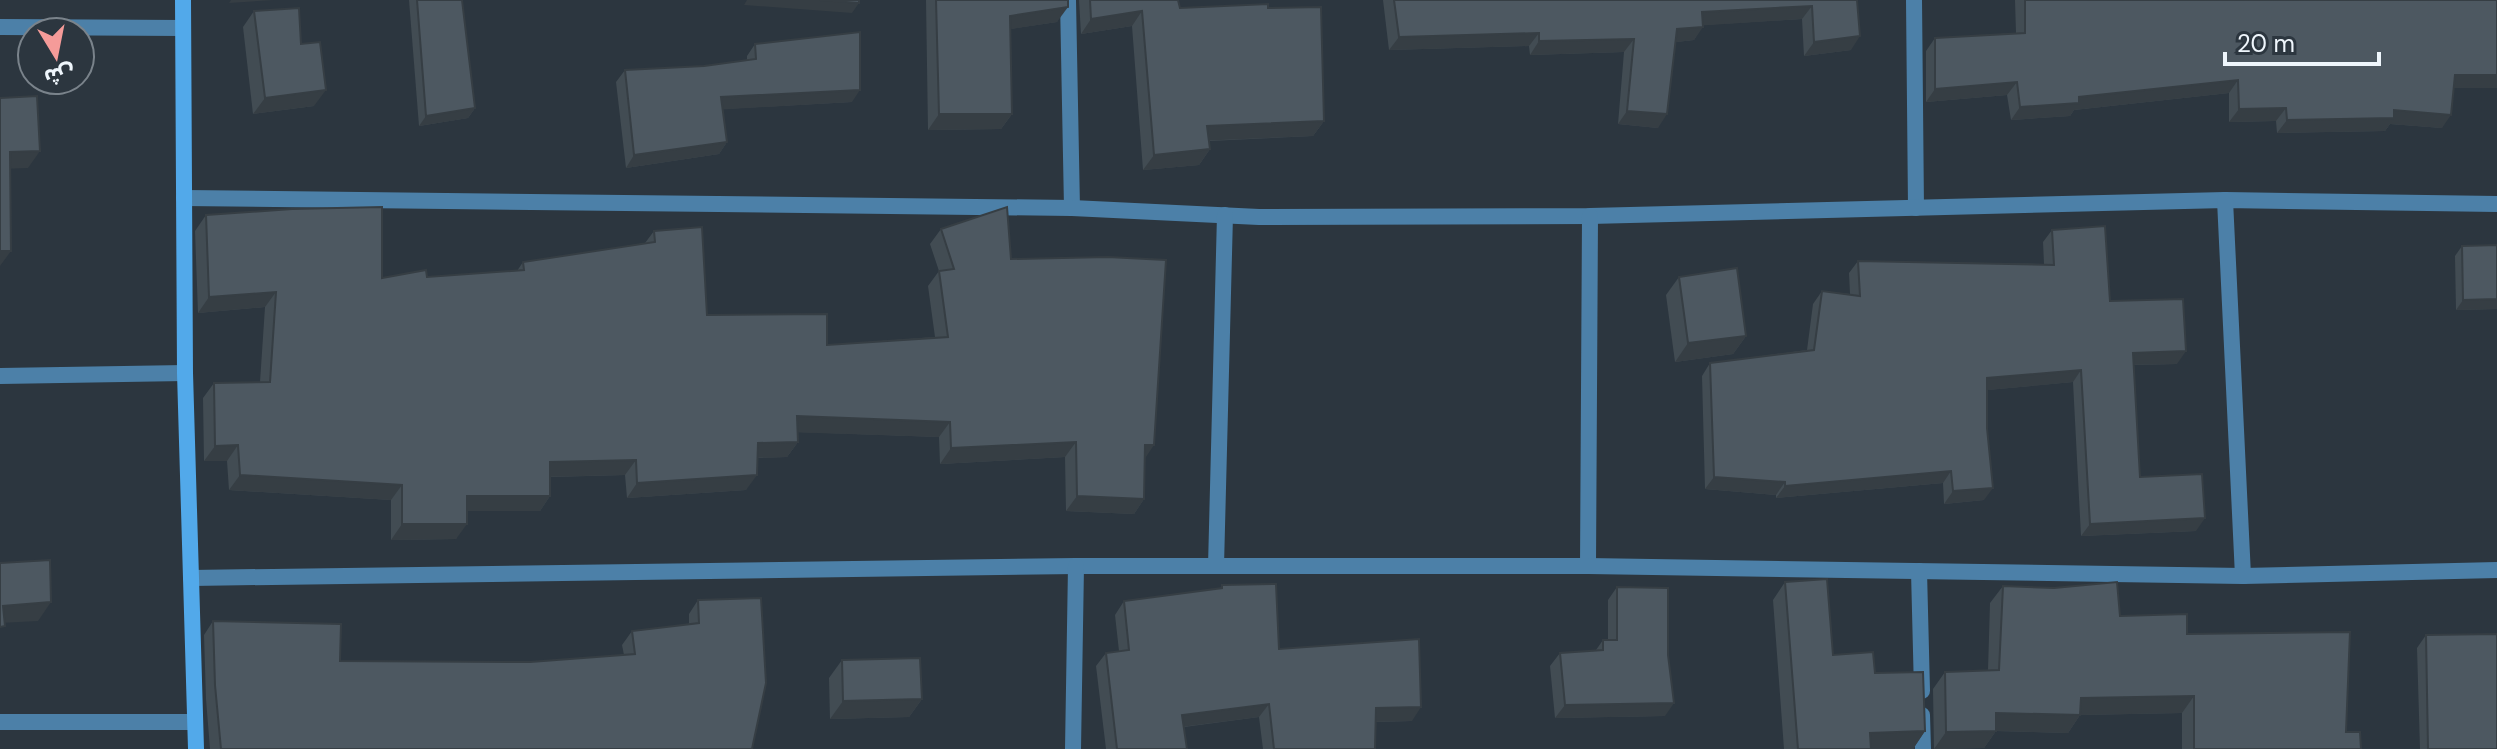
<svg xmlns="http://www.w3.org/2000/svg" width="2497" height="749" font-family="'DM Sans','Noto Sans Arabic',sans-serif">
<rect width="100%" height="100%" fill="#2c363f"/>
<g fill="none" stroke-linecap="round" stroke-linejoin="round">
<g stroke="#4c80a8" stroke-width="16">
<path d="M1068 0 1072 208"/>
<path d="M1914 0 1916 208"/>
<path d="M0 27 183 28"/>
<path d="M184 198 1072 208 1259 217 1590 216 2225 200 2497 204"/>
<path d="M2225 200 2243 576"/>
<path d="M0 376 185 373"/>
<path d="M1216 566 1225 215"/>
<path d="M1588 566 1590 216"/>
<path d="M1919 571 1922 691"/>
<path d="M191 578 1076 566H1588L2243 576 2497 570"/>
<path d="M1922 715 1923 749"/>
<path d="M0 722H195"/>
<path d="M1073 749 1076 566"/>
</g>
<path stroke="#52a9ea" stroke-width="16" d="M183 0 185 373 196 749"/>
</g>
<g fill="#424c53">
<path d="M409 0H462L475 108 468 118 419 126Z"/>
<path d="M926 0H1068L1057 22 1010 29 1012 114 1001 129 928 130Z"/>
<path d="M1079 0H1178L1180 8H1268L1324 121 1313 136 1209 141 1210 149 1199 165 1143 170 1132 26 1081 34Z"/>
<path d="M1383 0H1857L1851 50 1804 56 1802 19 1703 25 1694 40 1676 42 1658 128 1618 124 1624 52 1530 55 1529 46 1389 50Z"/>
<path d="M2015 0H2497V88H2453L2442 128 2390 124 2385 131 2277 133 2276 121 2229 122V93L2074 110 2070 116 2011 120 2007 95 1926 102V51L1935 38 2016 33Z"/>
<path d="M254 11 301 44 314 106 253 114 243 27Z"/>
<path d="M755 44 852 102 723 109 727 142 719 154 626 168 616 82 625 70 704 66 747 60V56Z"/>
<path d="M206 215 382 278 427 277 517 271 523 262 645 243 654 231 707 315 827 345 935 337 928 286 939 271 930 244 941 229 1011 259 1145 458 1144 499 1134 514 1066 511 1065 457 940 464 939 437 798 432V442L787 457 758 458 746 490 627 498 625 475 550 477V496L540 511H467L456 539 391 540V500L229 490 227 461H204L203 398 214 383 260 382 265 307 198 313 195 231Z"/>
<path d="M2052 230 2110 301 2177 364 2134 365 2140 477 2196 531 2081 536 2073 382 1987 390 1984 500 1944 504 1943 483 1776 498V495L1705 489 1702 376 1710 363 1807 350 1813 304 1822 291 1850 294 1849 273 1858 261 2044 264 2043 242Z"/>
<path d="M2497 245V309L2456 310 2455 256 2462 246Z"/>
<path d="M1679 277 1746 336 1733 354 1675 362 1666 295Z"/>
<path d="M1785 582 1833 655 1875 673 1925 731 1913 749H1784L1773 600Z"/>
<path d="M1222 585 1279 649 1412 721 1376 722 1375 749H1263L1259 717 1184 727 1187 749H1106L1096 666 1106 653 1119 651 1115 615 1124 601 1220 589Z"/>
<path d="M2003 586 2187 634 2346 732 2361 749H2182V713L2080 715 2068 733 1996 731 1984 748 1934 749 1933 689 1945 672 1988 670 1990 603Z"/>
<path d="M1617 587 1665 716 1555 718 1550 666 1560 653 1596 650 1603 640H1608V600Z"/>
<path d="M698 600 752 749H210L206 699 204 635 213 621 340 661 530 662 624 655 622 645 632 631 689 624V614Z"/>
<path d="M2426 635 2497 749H2420L2417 648Z"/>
<path d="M842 660 922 699 909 717 830 719 829 678Z"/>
</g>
<g fill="#363e44">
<path d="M231 0H274L229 3Z"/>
<path d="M747 0H820L859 3 852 13 744 5Z"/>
<path d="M1812 6 1802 19 1693 26 1702 12Z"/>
<path d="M1068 7 1057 22 999 31 1010 16Z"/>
<path d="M1142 11 1132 26 1081 34 1091 19Z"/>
<path d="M1703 27 1694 40 1668 43 1677 29Z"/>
<path d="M1539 33 1529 46 1389 50 1399 37Z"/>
<path d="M1860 36 1851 50 1804 56 1814 42Z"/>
<path d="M1634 39 1624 52 1530 55 1539 41Z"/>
<path d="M2455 75H2497V88H2445Z"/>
<path d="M2238 80 2229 93 2074 110 2070 116 2011 120 2020 107 2079 97Z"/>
<path d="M2017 82 2007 95 1926 102 1935 89Z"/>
<path d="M326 90 314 106 253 114 265 98Z"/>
<path d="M860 90 852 102 713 110 721 97Z"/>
<path d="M475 108 468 118 419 126 426 116Z"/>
<path d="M2286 108 2276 121 2229 122 2239 109Z"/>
<path d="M2394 110 2451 115 2442 128 2390 124 2385 131 2277 133 2287 120Z"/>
<path d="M1627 111 1667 114 1658 128 1618 124Z"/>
<path d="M939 114H1012L1001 129 928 130Z"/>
<path d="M1324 121 1313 136 1197 141 1207 126Z"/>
<path d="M727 142 719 154 626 168 634 155Z"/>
<path d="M1210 149 1199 165 1143 170 1154 155Z"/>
<path d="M40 151 28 168 0 169 10 152Z"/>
<path d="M0 251H11L0 266Z"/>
<path d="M276 292 265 307 198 313 209 297Z"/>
<path d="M2497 299V309L2456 310 2463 300Z"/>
<path d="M1746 336 1733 354 1675 362 1688 343Z"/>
<path d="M2186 351 2177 364 2125 365 2133 353Z"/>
<path d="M2081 370 2073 382 1978 391 1987 378Z"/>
<path d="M797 416 950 422 939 437 786 432Z"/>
<path d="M798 442 787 457 748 458 758 443Z"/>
<path d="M1076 442 1065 457 940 464 951 448Z"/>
<path d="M238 445 227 461H204L215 446Z"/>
<path d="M1145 445H1154L1144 460Z"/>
<path d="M636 460 625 475 539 477 550 462Z"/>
<path d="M1951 471 1943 483 1776 498 1785 486Z"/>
<path d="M240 475 402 485 391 500 229 490Z"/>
<path d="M757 475 746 490 627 498 637 483Z"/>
<path d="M1714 477 1785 482 1776 495 1705 489Z"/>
<path d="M1993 488 1984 500 1944 504 1953 491Z"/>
<path d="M467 496H550L540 511H456Z"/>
<path d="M1077 496 1144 499 1134 514 1066 511Z"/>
<path d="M2205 518 2196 531 2081 536 2090 524Z"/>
<path d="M402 524H467L456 539 391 540Z"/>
<path d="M51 602 38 621 0 623 3 606Z"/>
<path d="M2194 696 2182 713 2080 715 2068 733 1996 731 1984 748 1934 749 1946 732 1996 713 2081 698Z"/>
<path d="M922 699 909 717 830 719 843 701Z"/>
<path d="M1674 703 1665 716 1555 718 1565 705Z"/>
<path d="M1269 704 1259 717 1173 728 1182 715Z"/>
<path d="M1421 707 1412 721 1367 722 1376 708Z"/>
<path d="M1925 731 1913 749H1858L1870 733Z"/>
</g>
<g fill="#4d5861" stroke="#363e44" stroke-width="2">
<path d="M417 0H462L475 108 426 116Z"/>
<path d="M820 0H859V3Z"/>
<path d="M936 0H1068V7L1010 16 1012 114H939Z"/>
<path d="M1090 0H1178L1180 8 1268 4V8L1321 7 1324 121 1207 126 1210 149 1154 155 1142 11 1091 19Z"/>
<path d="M1394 0H1857L1860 36 1814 42 1812 6 1702 12 1703 27 1677 29 1667 114 1627 111 1634 39 1539 41V33L1399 37Z"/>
<path d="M2025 0H2497V75H2455L2451 115 2394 110V118L2287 120 2286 108 2239 109 2238 80 2079 97V103L2020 107 2017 82 1935 89V38L2025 33Z"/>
<path d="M299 8 301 44 320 42 326 90 265 98 254 11Z"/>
<path d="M860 32V90L721 97 727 142 634 155 625 70 704 66 756 59 755 44Z"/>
<path d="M37 96 40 151 10 152 11 251H0V98Z"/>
<path d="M382 207V278L426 270 427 277 524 270 523 262 655 242 654 231 702 227 707 315 827 314V345L948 337 939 271 954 269 941 229 1007 207 1011 259 1108 257 1166 260 1154 445H1145L1144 499 1077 496 1076 442 951 448 950 422 797 416 798 442 758 443 757 475 637 483 636 460 550 462V496H467V524H402V485L240 475 238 445 215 446 214 383 270 382 276 292 209 297 206 215 292 209Z"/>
<path d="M2105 226 2110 301 2183 299 2186 351 2133 353 2140 477 2202 474 2205 518 2090 524 2081 370 1987 378V428L1993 488 1953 491 1951 471 1785 486V482L1714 477 1710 363 1814 350 1822 291 1860 296 1858 261 2054 265 2052 230Z"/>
<path d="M2497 245V299L2463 300 2462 246Z"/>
<path d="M1737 268 1746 336 1688 343 1679 277Z"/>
<path d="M50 560 51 602 3 606 5 626 0 627V563Z"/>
<path d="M1827 579 1833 655 1873 652 1875 673 1923 672 1925 731 1870 733 1871 749H1798L1785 582Z"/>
<path d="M2117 582 2120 616 2187 614V634L2350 632 2346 732H2360L2361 749H2194V696L2081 698 2080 715 1996 713V731L1946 732 1945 672 1999 670 2003 586 2054 588Z"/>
<path d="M1276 584 1279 649 1419 639 1421 707 1376 708 1375 749H1274L1269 704 1182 715 1187 749H1117L1106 653 1129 650 1124 601 1222 588V585Z"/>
<path d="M1617 587 1668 588V655L1674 703 1565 705 1560 653 1603 650V640H1617Z"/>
<path d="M761 598 766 683 752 749H221L215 685 213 621 341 624 340 661 530 662 635 654 632 631 699 623 698 600Z"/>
<path d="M2497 634V749H2428L2426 635Z"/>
<path d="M920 658 922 699 843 701 842 660Z"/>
</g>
<g transform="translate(56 56) rotate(170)"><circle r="38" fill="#2c363f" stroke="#7a838b" stroke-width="2"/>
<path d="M0-6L14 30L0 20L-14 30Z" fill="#f59b99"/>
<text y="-12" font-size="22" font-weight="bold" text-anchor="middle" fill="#eff6fc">ش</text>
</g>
<path d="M2225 52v12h154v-12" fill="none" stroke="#eff6fc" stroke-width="4"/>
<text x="2237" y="52" font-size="24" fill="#eff6fc" stroke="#2c363f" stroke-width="6" paint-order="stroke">20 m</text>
</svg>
